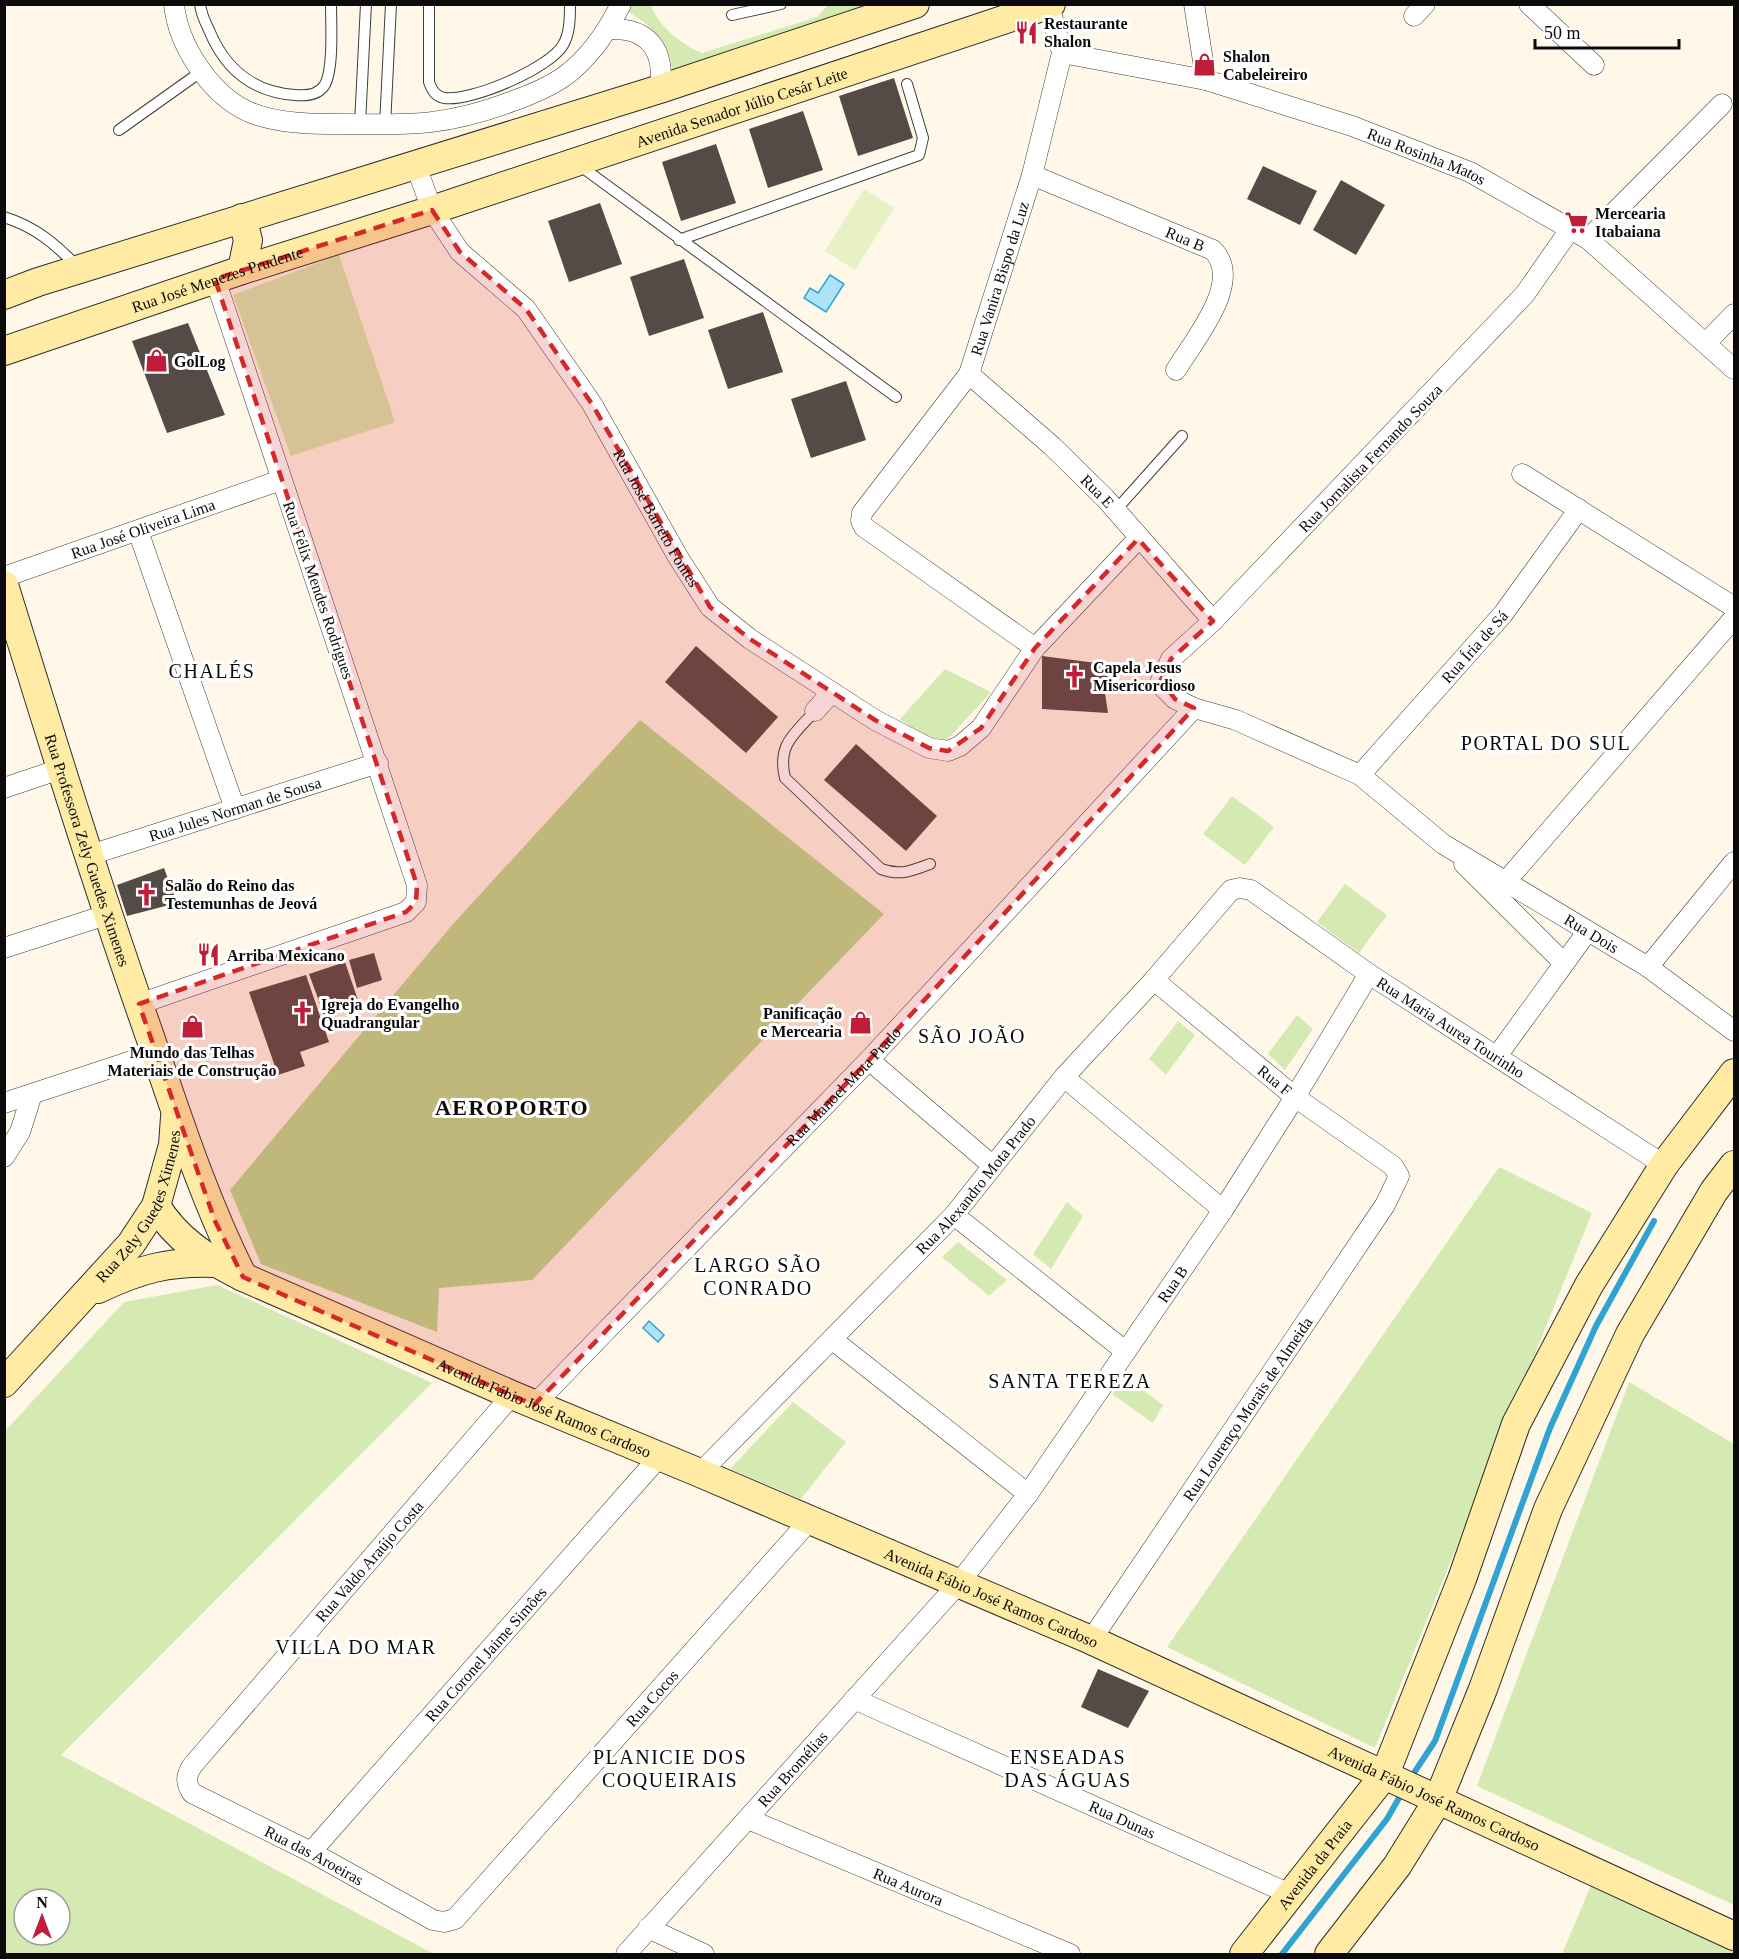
<svg xmlns="http://www.w3.org/2000/svg" width="1739" height="1959" font-family="'Times New Roman',serif">
<rect width="100%" height="100%" fill="#fff8e9"/>
<g fill="#d5eab2" fill-rule="evenodd">
<path d="M632 5H651C658 26 682 45 702 53L817 17 828 5H881L672 69C669 42 651 25 627 11Z"/>
<path d="M339 255 395 422 291 456 233 295Z"/>
<path d="M945 669 991 692 945 742 933 743 900 719Z"/>
<path d="M1232 796 1274 827 1245 865 1203 834Z"/>
<path d="M1345 884 1387 915 1359 953 1317 922Z"/>
<path d="M1297 1015 1313 1029 1285 1070 1268 1054Z"/>
<path d="M1178 1021 1195 1035 1166 1075 1149 1059Z"/>
<path d="M1499 1167 1592 1213 1375 1748 1167 1647Z"/>
<path d="M1067 1202 1083 1216 1051 1269 1033 1254Z"/>
<path d="M958 1242 1007 1280 989 1296 942 1257Z"/>
<path d="M217 1285 432 1383 61 1755 434 1954H5V1431L124 1302ZM24 1899H60V1935H24Z"/>
<path d="M1128 1379 1163 1405 1153 1423 1112 1394Z"/>
<path d="M1629 1382 1734 1444V1905L1477 1786Z"/>
<path d="M793 1402 846 1442 801 1499 730 1469Z"/>
<path d="M1592 1883 1734 1951V1954H1562Z"/>
</g>
<path fill="#bbdc90" d="M640 720 884 914 532 1280 439 1288 437 1332 261 1264 230 1190 453 924Z"/>
<path fill="#e7f1c4" d="M864 189 894 208 855 270 825 251Z"/>
<g fill="#abe4f9" stroke="#2fa4d3" stroke-width="1.5">
<path d="M830 275 844 284 826 312 804 298 810 288 818 293Z"/>
<path d="M649 1321 664 1335 658 1342 643 1328Z"/>
</g>
<g fill="none" stroke-linecap="round" stroke-linejoin="round">
<g stroke="#2fa4d3" stroke-width="6">
<path d="M1410 1779 1435 1741 1550 1428 1596 1326 1654 1221"/>
<path d="M1282 1954 1387 1819 1403 1791"/>
</g>
</g>
<g fill="#544b47">
<path d="M894 78 913 138 858 156 839 96Z"/>
<path d="M803 111 823 170 768 188 749 129Z"/>
<path d="M716 144 736 203 681 221 662 162Z"/>
<path d="M1263 166 1317 191 1300 225 1247 199Z"/>
<path d="M1341 180 1385 205 1356 255 1313 230Z"/>
<path d="M600 203 622 264 569 282 548 221Z"/>
<path d="M684 259 704 318 649 336 630 277Z"/>
<path d="M763 312 783 372 728 389 708 330Z"/>
<path d="M188 323 225 415 167 433 132 341Z"/>
<path d="M846 381 866 440 811 458 791 399Z"/>
<path d="M696 646 778 717 746 753 665 682Z"/>
<path d="M1042 656 1112 665 1104 687 1108 713 1042 709Z"/>
<path d="M856 744 937 816 906 851 824 780Z"/>
<path d="M164 868 177 903 127 916 117 885Z"/>
<path d="M374 953 382 980 357 988 349 960Z"/>
<path d="M345 962 359 1003 324 1015 309 974Z"/>
<path d="M306 975 329 1042 300 1052 305 1066 278 1075 249 992Z"/>
<path d="M1098 1669 1149 1691 1128 1728 1081 1707Z"/>
</g>
<g fill="none" stroke-linecap="round" stroke-linejoin="round">
<defs>
<g id="lane">
<path d="M200 4C201 14 205 22 209 30 225 69 252 92 295 95 305 96 317 96 324 86 334 71 331 24 331 4"/>
<path d="M429 4V82C432 90 435 96 444 98 471 102 550 68 563 45 570 34 570 17 570 4"/>
<path d="M732 15 781 4"/>
<path d="M360 124 366 4"/>
<path d="M385 126 391 4"/>
<path d="M119 130 202 71"/>
<path d="M579 165 896 397"/>
<path d="M4 217C36 227 55 244 78 267"/>
<path d="M679 240 919 155 923 138 907 84"/>
<path d="M1115 511 1182 436"/>
<path d="M815 711C794 734 777 745 785 778L881 869C900 876 912 871 930 864"/>
</g>
<g id="street">
<path d="M174 4C178 46 211 95 249 112 278 124 313 124 344 124 412 125 447 126 513 101 530 95 547 88 562 78 588 60 607 32 621 4"/>
<path d="M1194 4 1206 80"/>
<path d="M1529 4 1594 65"/>
<path d="M1414 16 1425 4"/>
<path d="M608 29C649 27 665 50 660 89"/>
<path id="s1" d="M1062 53 1206 80 1352 126 1470 172 1588 239 1734 369"/>
<path id="s2" d="M415 163 432 210 460 252 526 309 592 404 678 557 710 607 750 639 875 720 929 748 948 751 960 746 981 728 1035 648 1138 539"/>
<path id="s3" d="M1032 175 1213 250C1244 282 1194 340 1176 370"/>
<path id="s4" d="M1571 228 1525 294 1213 621 1171 659 1161 680 1164 688 1175 699 1194 708 1236 720 1360 775 1443 844 1648 967 1734 1031"/>
<path d="M1588 239 1722 104"/>
<path d="M1706 343 1734 314"/>
<path id="s5" d="M969 374 1052 446 1105 498 1213 621"/>
<path d="M1522 474 1734 607"/>
<path d="M138 531 235 809"/>
<path id="s6" d="M4 577 281 480"/>
<path id="s7" d="M1035 648 864 527 861 521 862 513 969 374 1032 175 1062 53 1049 5"/>
<path d="M815 711 832 692"/>
<path id="s8" d="M1360 775 1503 614 1579 509"/>
<path d="M4 788 60 769"/>
<path id="s9" d="M90 855 378 763"/>
<path d="M1464 864 1564 963"/>
<path d="M1507 880 1734 618"/>
<path d="M4 948 109 914"/>
<path d="M1648 967 1734 862"/>
<path d="M139 1004 406 912 416 902 417 885 215 279"/>
<path d="M1497 1056 1587 932"/>
<path d="M869 1060 993 1166"/>
<path d="M1064 1077 1223 1210"/>
<path d="M4 1103 156 1053"/>
<path d="M4 1157 20 1132 32 1094"/>
<path d="M954 1215 1125 1351"/>
<path d="M833 1340 1028 1494"/>
<path id="s10" d="M512 1395 192 1766C186 1776 185 1782 192 1793L311 1852 433 1920 444 1922 455 1919 809 1521"/>
<path id="s11" d="M534 1405 869 1060 1194 708"/>
<path id="s12" d="M700 1473 954 1215 1064 1077 1154 980 1231 890 1240 888 1251 890 1369 974 1664 1165"/>
<path id="s13" d="M1091 1640 1385 1205 1399 1176 1393 1166 1295 1097 1154 980"/>
<path id="s14" d="M854 1699 1292 1895"/>
<path id="s15" d="M748 1819 1070 1954"/>
<path id="s16" d="M311 1852 660 1456"/>
<path d="M648 1928 704 1954"/>
<path id="s17" d="M626 1954 959 1583 1028 1494 1223 1210 1295 1097 1369 974"/>
</g>
<g id="secondary">
<path d="M242 218 248 240 242 270"/>
<path d="M4 295 38 282 660 89 915 4"/>
<path id="s18" d="M4 351 242 270 432 210 1051 4"/>
<path id="s19" d="M4 585C50 734 96 883 148 1031 177 1115 203 1197 243 1277"/>
<path id="s20" d="M156 1206C177 1240 207 1259 243 1277L512 1395 700 1473 1091 1640 1734 1936"/>
<path d="M98 1289C140 1269 169 1261 216 1263"/>
<path id="s21" d="M4 1383 131 1244 156 1206 173 1145 175 1117"/>
<path id="s22" d="M1244 1954 1385 1774 1462 1579 1516 1424 1589 1285 1664 1165 1734 1073"/>
<path d="M1329 1954 1397 1866 1438 1800 1483 1689 1548 1509 1630 1334 1714 1191 1734 1165"/>
</g>
</defs>
<use href="#lane" stroke="#3e3e3e" stroke-width="12"/>
<use href="#street" stroke="#3e3e3e" stroke-width="21"/>
<use href="#secondary" stroke="#2d2d2d" stroke-width="30"/>
<use href="#lane" stroke="#fff" stroke-width="10"/>
<use href="#street" stroke="#fff" stroke-width="20"/>
<use href="#secondary" stroke="#ffeba4" stroke-width="28"/>
</g>
<path fill="#d62828" fill-opacity="0.2" stroke="#d62828" stroke-width="4.5" stroke-dasharray="12 8" stroke-linejoin="round" d="M432 210 460 252 526 309 592 404 710 607 750 639 875 720 929 748 948 751 981 728 1035 648 1138 539 1213 621 1171 659 1161 680 1175 699 1194 708 869 1060 534 1405 243 1277 215 1221 139 1004 406 912 416 902 417 885 215 279Z"/>
<defs>
<symbol id="restaurant-bare" viewBox="-9 -9 18 18"><path d="M-5-6h1v4h1v-4h1v4h1v-4h1v5L-1.5 .5V6h-2V.5L-5-1ZM5-6V6H3V1.5H1.5Q1.5-4 5-6Z" fill="#c01e38" stroke="#fff" stroke-width="2.5" paint-order="stroke"/></symbol>
<symbol id="shop-bare" viewBox="-9 -9 18 18"><path d="M-5-2.5h2.3a2.7 3.5 0 0 1 5.4 0H5L5.5 6h-11ZM-1.5-2.5h3a1.5 2.3 0 0 0-3 0Z" fill="#c01e38" stroke="#fff" stroke-width="2.5" paint-order="stroke"/></symbol>
<symbol id="supermarket-bare" viewBox="-9 -9 18 18"><path d="M-6-5.5h2.5l.6 2H6L4.5 2H-2.5L-4.4-4H-6ZM-1.5 3.2a1.3 1.3 0 1 0 .1 0ZM3 3.2a1.3 1.3 0 1 0 .1 0Z" fill="#c01e38" stroke="#fff" stroke-width="2.5" paint-order="stroke"/></symbol>
<symbol id="church-bare" viewBox="-9 -9 18 18"><path d="M-1.2-6h2.4v3.5h3.3v2.4h-3.3V6h-2.4V-.1h-3.3v-2.4h3.3Z" fill="#c01e38" stroke="#fff" stroke-width="2.5" paint-order="stroke"/></symbol>
</defs>
<g fill-rule="evenodd">
<use href="#restaurant-bare" x="1010" y="16" width="33" height="33"/>
<use href="#shop-bare" x="1188" y="48" width="33" height="33"/>
<use href="#supermarket-bare" x="1560" y="206" width="33" height="33"/>
<use href="#shop-bare" x="140" y="344" width="33" height="33"/>
<use href="#church-bare" x="1058" y="660" width="33" height="33"/>
<use href="#church-bare" x="130" y="878" width="33" height="33"/>
<use href="#restaurant-bare" x="192" y="938" width="33" height="33"/>
<use href="#church-bare" x="286" y="996" width="33" height="33"/>
<use href="#shop-bare" x="844" y="1006" width="33" height="33"/>
<use href="#shop-bare" x="176" y="1010" width="33" height="33"/>
</g>
<g text-anchor="middle" stroke-width="6" stroke-linejoin="round" paint-order="stroke">
<g font-size="16" font-weight="bold" fill="#0b0b0b" stroke="#fff" text-anchor="start">
<text x="1044" y="29">Restaurante<tspan x="1044" dy="18">Shalon</tspan></text>
<text x="1223" y="62">Shalon<tspan x="1223" dy="18">Cabeleireiro</tspan></text>
<text x="1595" y="219">Mercearia<tspan x="1595" dy="18">Itabaiana</tspan></text>
<text x="174" y="367">GolLog</text>
<text x="1093" y="673">Capela Jesus<tspan x="1093" dy="18">Misericordioso</tspan></text>
<text x="165" y="891">Salão do Reino das<tspan x="165" dy="18">Testemunhas de Jeová</tspan></text>
<text x="227" y="961">Arriba Mexicano</text>
<text x="321" y="1010">Igreja do Evangelho<tspan x="321" dy="18">Quadrangular</tspan></text>
<text x="842" y="1019" text-anchor="end">Panificação<tspan x="842" dy="18">e Mercearia</tspan></text>
<text x="192" y="1058" text-anchor="middle">Mundo das Telhas<tspan x="192" dy="18">Materiais de Construção</tspan></text>
</g>
<g font-size="16" fill="#0b0b0b" stroke="#fff">
<text dy="6" stroke="none"><textPath href="#s18" startOffset="777">Avenida Senador Júlio Cesár Leite</textPath></text>
<text dy="6" stroke="none"><textPath href="#s1" startOffset="380">Rua Rosinha Matos</textPath></text>
<text dy="6" stroke="none"><textPath href="#s3" startOffset="166">Rua B</textPath></text>
<text dy="6" stroke="none"><textPath href="#s7" startOffset="500">Rua Vanira Bispo da Luz</textPath></text>
<text dy="6" stroke="none"><textPath href="#s18" startOffset="225">Rua José Menezes Prudente</textPath></text>
<text transform="translate(1370 458) rotate(-46)" y="6">Rua Jornalista Fernando Souza</text>
<text dy="6" stroke="none"><textPath href="#s5" startOffset="174">Rua E</textPath></text>
<text dy="6" stroke="none"><textPath href="#s2" startOffset="434">Rua José Barreto Fontes</textPath></text>
<text dy="6" stroke="none"><textPath href="#s6" startOffset="147">Rua José Oliveira Lima</textPath></text>
<text transform="translate(319 590) rotate(71)" y="6">Rua Félix Mendes Rodrigues</text>
<text dy="6" stroke="none"><textPath href="#s8" startOffset="172">Rua Íria de Sá</textPath></text>
<text dy="6" stroke="none"><textPath href="#s9" startOffset="152">Rua Jules Norman de Sousa</textPath></text>
<text dy="6" stroke="none"><textPath href="#s19" startOffset="278">Rua Professora Zely Guedes Ximenes</textPath></text>
<text dy="6" stroke="none"><textPath href="#s4" startOffset="1118">Rua Dois</textPath></text>
<text dy="6" stroke="none"><textPath href="#s12" startOffset="1052">Rua Maria Aurea Tourinho</textPath></text>
<text transform="translate(1275 1080) rotate(39)" y="6">Rua F</text>
<text dy="6" stroke="none"><textPath href="#s11" startOffset="444">Rua Manoel Mota Prado</textPath></text>
<text dy="6" stroke="none"><textPath href="#s12" startOffset="399">Rua Alexandro Mota Prado</textPath></text>
<text dy="6" stroke="none"><textPath href="#s21" startOffset="226">Rua Zely Guedes Ximenes</textPath></text>
<text dy="6" stroke="none"><textPath href="#s17" startOffset="866">Rua B</textPath></text>
<text dy="6" stroke="none"><textPath href="#s20" startOffset="442">Avenida Fábio José Ramos Cardoso</textPath></text>
<text dy="6" stroke="none"><textPath href="#s13" startOffset="279">Rua Lourenço Morais de Almeida</textPath></text>
<text transform="translate(369 1561) rotate(-49)" y="6">Rua Valdo Araújo Costa</text>
<text dy="6" stroke="none"><textPath href="#s20" startOffset="928">Avenida Fábio José Ramos Cardoso</textPath></text>
<text dy="6" stroke="none"><textPath href="#s16" startOffset="264">Rua Coronel Jaime Simôes</textPath></text>
<text dy="6" stroke="none"><textPath href="#s10" startOffset="1110">Rua Cocos</textPath></text>
<text dy="6" stroke="none"><textPath href="#s17" startOffset="249">Rua Bromélias</textPath></text>
<text dy="6" stroke="none"><textPath href="#s20" startOffset="1414">Avenida Fábio José Ramos Cardoso</textPath></text>
<text dy="6" stroke="none"><textPath href="#s14" startOffset="294">Rua Dunas</textPath></text>
<text dy="6" stroke="none"><textPath href="#s10" startOffset="656">Rua das Aroeiras</textPath></text>
<text dy="6" stroke="none"><textPath href="#s22" startOffset="114">Avenida da Praia</textPath></text>
<text dy="6" stroke="none"><textPath href="#s15" startOffset="174">Rua Aurora</textPath></text>
</g>
<g font-size="20" letter-spacing="1.5" fill="#0b0b0b" stroke="#fff">
<text x="212" y="678">CHALÉS</text>
<text x="1546" y="750">PORTAL DO SUL</text>
<text x="972" y="1043">SÃO JOÃO</text>
<text x="758" y="1272">LARGO SÃO<tspan x="758" dy="23">CONRADO</tspan></text>
<text x="1070" y="1388">SANTA TEREZA</text>
<text x="356" y="1654">VILLA DO MAR</text>
<text x="670" y="1764">PLANICIE DOS<tspan x="670" dy="23">COQUEIRAIS</tspan></text>
<text x="1068" y="1764">ENSEADAS<tspan x="1068" dy="23">DAS ÁGUAS</tspan></text>
</g>
<g font-size="22" font-weight="bold" letter-spacing="1.5" fill="#0b0b0b" stroke="#fff">
<text x="512" y="1115">AEROPORTO</text>
</g>
</g>
<rect width="1739" height="1959" fill="none" stroke="#0b0b0b" stroke-width="12"/>
<g transform="translate(42 1917)"><circle r="28" fill="#ffffff" stroke="#9d9d9d" stroke-width="1.5"/>
<path d="M0-4.5L10 22L0 15L-10 22Z" fill="#c01e38"/>
<text y="-9" font-size="16" font-weight="bold" text-anchor="middle" fill="#0b0b0b">N</text>
</g>
<path d="M1535 39v9h144v-9" fill="none" stroke="#0b0b0b" stroke-width="3"/>
<text x="1544" y="39" font-size="18" fill="#0b0b0b" stroke="#ffffff" stroke-width="4.5" paint-order="stroke">50 m</text>
</svg>
